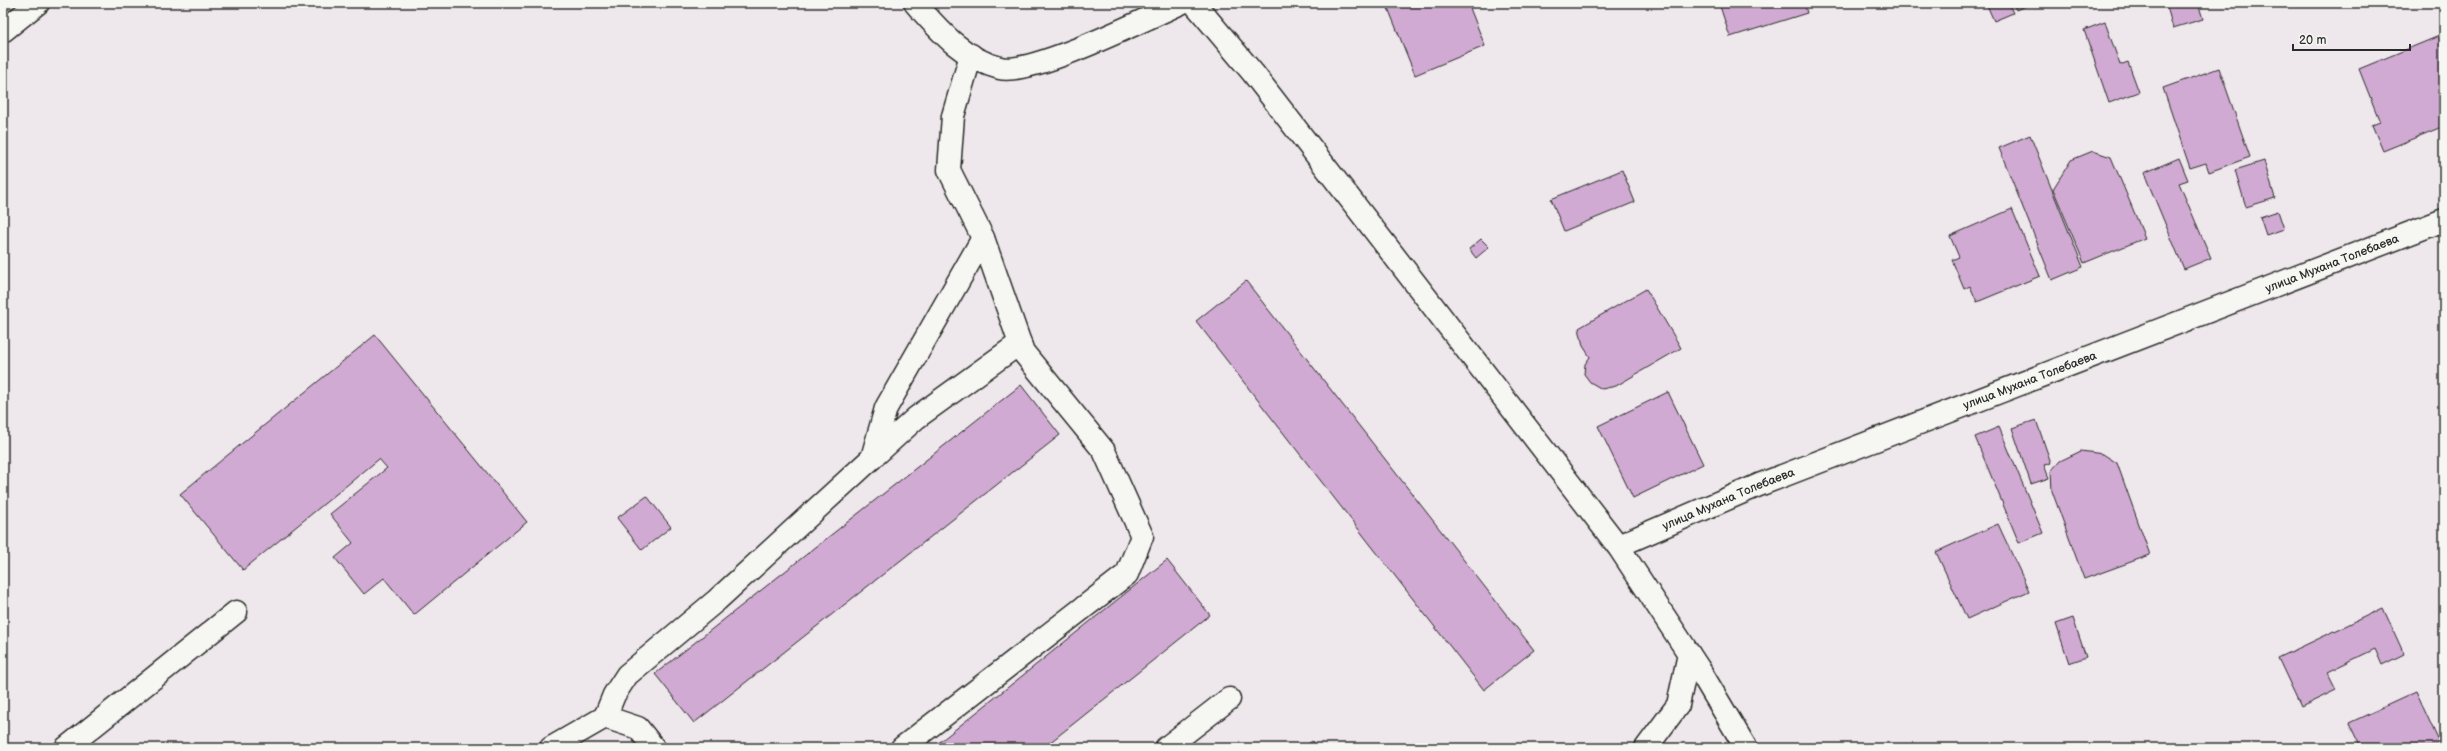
<svg xmlns="http://www.w3.org/2000/svg" width="2447" height="751" font-family="'Balsamiq Sans',sans-serif">
<rect width="100%" height="100%" fill="#eee7ec"/>
<filter id="ink" filterUnits="userSpaceOnUse"><feTurbulence type="fractalNoise" baseFrequency=".025" numOctaves="2"/><feDisplacementMap in="SourceGraphic" scale="8" xChannelSelector="R" yChannelSelector="G"/><feConvolveMatrix kernelMatrix="1 2 1 2 8 2 1 2 1" color-interpolation-filters="sRGB"/></filter>
<g filter="url(#ink)">
<g fill="#d0aad2" stroke="#2b2b2b">
<path d="M1386 3H1468L1485 46 1415 75Z"/>
<path d="M1719 3H1804L1807 13 1730 37Z"/>
<path d="M1986 3H2008L2013 13 1994 21Z"/>
<path d="M2013 3H2033L2016 10Z"/>
<path d="M2166 3H2198L2203 19 2173 28Z"/>
<path d="M2105 22 2120 65 2128 62 2139 92 2109 103 2084 30Z"/>
<path d="M2439 36 2444 49V126L2383 151 2372 125 2380 122 2359 69Z"/>
<path d="M2219 68 2250 157 2209 172 2206 163 2190 168 2163 88Z"/>
<path d="M2030 135 2083 267 2052 280 1999 148Z"/>
<path d="M2093 151 2111 157 2145 238 2084 263 2053 189 2071 160Z"/>
<path d="M2179 158 2188 180 2179 183 2211 258 2184 269 2144 173Z"/>
<path d="M2264 161 2275 198 2246 207 2235 170Z"/>
<path d="M1622 170 1635 202 1564 231 1551 199Z"/>
<path d="M2012 209 2040 276 1977 302 1970 286 1964 289 1952 260 1959 257 1950 236Z"/>
<path d="M2278 211 2284 229 2266 235 2260 217Z"/>
<path d="M1481 239 1489 247 1476 258 1469 249Z"/>
<path d="M1246 281 1534 650 1484 690 1196 321Z"/>
<path d="M1646 289 1681 348 1616 386 1602 389 1590 382 1584 374 1585 364 1590 357 1583 346 1579 328Z"/>
<path d="M375 335 527 522 414 615 384 578 364 594 335 558 353 543 330 514 387 468 379 459 243 570 180 494Z"/>
<path d="M1021 385 1060 435 694 723 655 674Z"/>
<path d="M1668 392 1703 464 1633 498 1598 426Z"/>
<path d="M2036 420 2051 463 2044 465 2049 478 2031 484 2012 428Z"/>
<path d="M1999 427 2043 533 2019 543 1975 437Z"/>
<path d="M2081 451 2103 454 2117 463 2150 555 2084 579 2052 491 2051 471 2060 461Z"/>
<path d="M647 496 671 527 642 550 617 518Z"/>
<path d="M1998 524 2029 591 1967 619 1936 552Z"/>
<path d="M1167 560 1210 615 1043 748H932Z"/>
<path d="M2383 608 2404 654 2382 665 2375 649 2327 672 2336 690 2301 707 2278 658Z"/>
<path d="M2073 618 2086 657 2069 663 2056 624Z"/>
<path d="M2416 692 2442 748H2361L2349 723Z"/>
<path d="M1312 741 1318 748H1303Z"/>
</g>
<g fill="none" stroke-linecap="round" stroke-linejoin="round">
<defs>
<g id="minor">
<path d="M915 3C939 30 963 59 1000 68 1032 76 1147 18 1181 3"/>
<path d="M1194 3 1253 73 1618 546 1699 669 1746 748"/>
<path d="M3 31 38 3"/>
<path d="M872 458 916 418 1020 343"/>
<path id="s1" d="M1618 546 1759 485 2444 220"/>
<path d="M605 717 614 695 627 675 717 600 872 458 886 408 983 238"/>
<path d="M66 748 236 612"/>
<path d="M551 748 605 717 638 728 654 748"/>
<path d="M902 748 1127 574 1142 536 1104 451 1023 352 983 238 949 170 953 116 971 55"/>
<path d="M1166 748 1229 699"/>
<path d="M1646 748 1678 705 1689 654"/>
</g>
</defs>
<use href="#minor" stroke="#2b2b2b" stroke-width="25"/>
<use href="#minor" stroke="#f6f6f2" stroke-width="22"/>
</g>
</g>
<g text-anchor="middle" stroke-width="3" stroke-linejoin="round" paint-order="stroke">
<g font-size="12" fill="#2b2b2b" stroke="#f6f6f2">
<text dy="4" stroke="none"><textPath href="#s1" startOffset="768">улица Мухана Толебаева</textPath></text>
<text dy="4" stroke="none"><textPath href="#s1" startOffset="444">улица Мухана Толебаева</textPath></text>
<text dy="4" stroke="none"><textPath href="#s1" startOffset="120">улица Мухана Толебаева</textPath></text>
</g>
</g>
<rect width="2447" height="751" fill="none" stroke="#f6f6f2" stroke-width="16"/>
<rect x="8" y="8" width="2431" height="735" fill="none" stroke="#2b2b2b" stroke-width="1.5" filter="url(#ink)"/>
<path d="M2293 44v6h117v-6" fill="none" stroke="#2b2b2b" stroke-width="2"/>
<text x="2299" y="44" font-size="12" fill="#2b2b2b" stroke="#f6f6f2" stroke-width="3" paint-order="stroke">20 m</text>
</svg>
